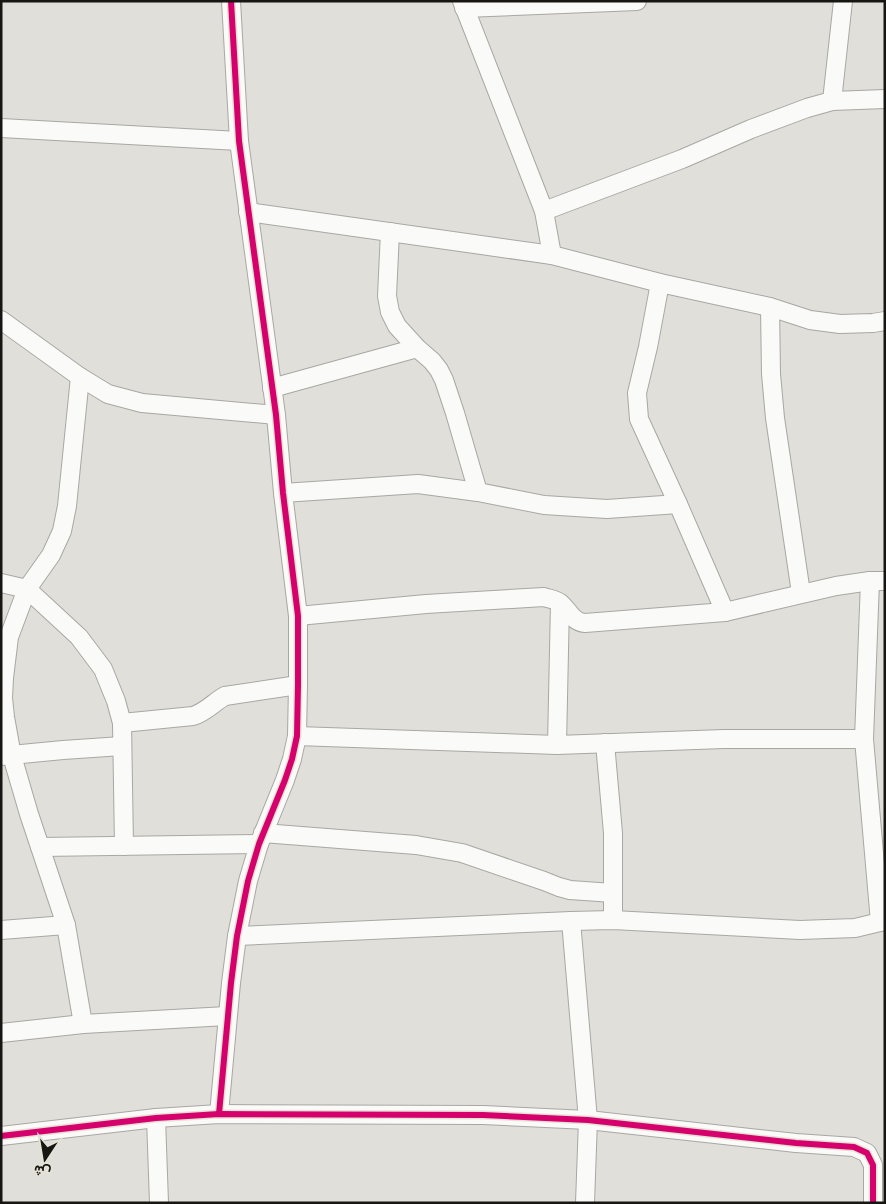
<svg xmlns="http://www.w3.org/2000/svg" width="886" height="1204" font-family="'Public Sans',Vazirmatn,sans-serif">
<rect width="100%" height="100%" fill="#e0dfda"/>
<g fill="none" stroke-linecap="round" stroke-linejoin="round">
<defs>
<g id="street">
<path d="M462 1 544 211 552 255"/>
<path d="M464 8 637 1"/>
<path d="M832 101 843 1"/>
<path d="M1 128 239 141"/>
<path d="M544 211 682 159 751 129 807 108 832 101 885 99"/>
<path d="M248 212 552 255 660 283 770 307 810 320 840 324 873 323 885 321"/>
<path d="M390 232 387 296 390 312 397 326 417 348 432 361 439 370 444 380 455 413 478 492"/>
<path d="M660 283 648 347 637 393 639 419 678 504 725 612"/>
<path d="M770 307 771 374 775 418 801 593"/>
<path d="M1 320 80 377 108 394 142 403 276 415"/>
<path d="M80 377 67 506 62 531 51 555 27 589 9 637 4 678 3 698 5 717 12 756 29 814 66 925 83 1024"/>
<path d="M272 388 417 348"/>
<path d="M283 493 418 484 478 492 544 505 607 509 678 504"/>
<path d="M870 581 864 739 880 922"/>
<path d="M1 583 27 589 79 637 103 669 116 701 122 723 124 846"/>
<path d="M298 616 426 604 544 597C549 599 555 599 560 603 569 610 572 622 585 623L725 612 836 586 870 581H885"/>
<path d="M122 723 193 716C206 712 214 702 225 696L298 685"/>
<path d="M297 736 557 745 724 739H864"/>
<path d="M605 743 613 833V920"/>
<path d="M557 745 560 603"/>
<path d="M1 756 63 750 122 746"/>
<path d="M263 833 416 845 462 853 544 881 559 887 570 890 613 893"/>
<path d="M40 847 259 844"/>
<path d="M571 921 588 1120 585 1203"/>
<path d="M1 930 66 925"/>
<path d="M237 936 571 921 613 920 800 930 855 928 880 922 885 918"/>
<path d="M1 1033 83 1024 227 1016"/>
<path d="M219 1114 231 983 237 936 248 881 259 844 285 780 292 759 297 736 298 685V616L283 493 276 415 239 141 231 1"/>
<path d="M156 1118 159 1203"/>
<path d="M1 1136 156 1118 219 1114 483 1115 588 1120 796 1143 854 1147 867 1153 873 1165V1203"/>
</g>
</defs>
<use href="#street" stroke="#a8a7a3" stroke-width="20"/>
<use href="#street" stroke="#fafaf9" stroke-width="18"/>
<defs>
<g id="cycleway">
<path d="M219 1114 231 983 237 936 248 881 259 844 285 780 292 759 297 736 298 685V616L283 493 276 415 239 141 231 1"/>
<path d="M1 1136 156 1118 219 1114 483 1115 588 1120 796 1143 854 1147 867 1153 873 1165V1203"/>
</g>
</defs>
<use href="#cycleway" stroke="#e4e1d6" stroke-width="9"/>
<use href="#cycleway" stroke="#d6006c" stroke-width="6"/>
</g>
<rect width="886" height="1204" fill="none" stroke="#171612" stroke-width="5"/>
<g transform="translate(45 1159) rotate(192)" stroke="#e4e1d6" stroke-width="4" paint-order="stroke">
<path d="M0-4L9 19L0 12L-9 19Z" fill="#171612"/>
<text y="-8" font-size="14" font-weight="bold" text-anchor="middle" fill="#171612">ش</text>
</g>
</svg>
